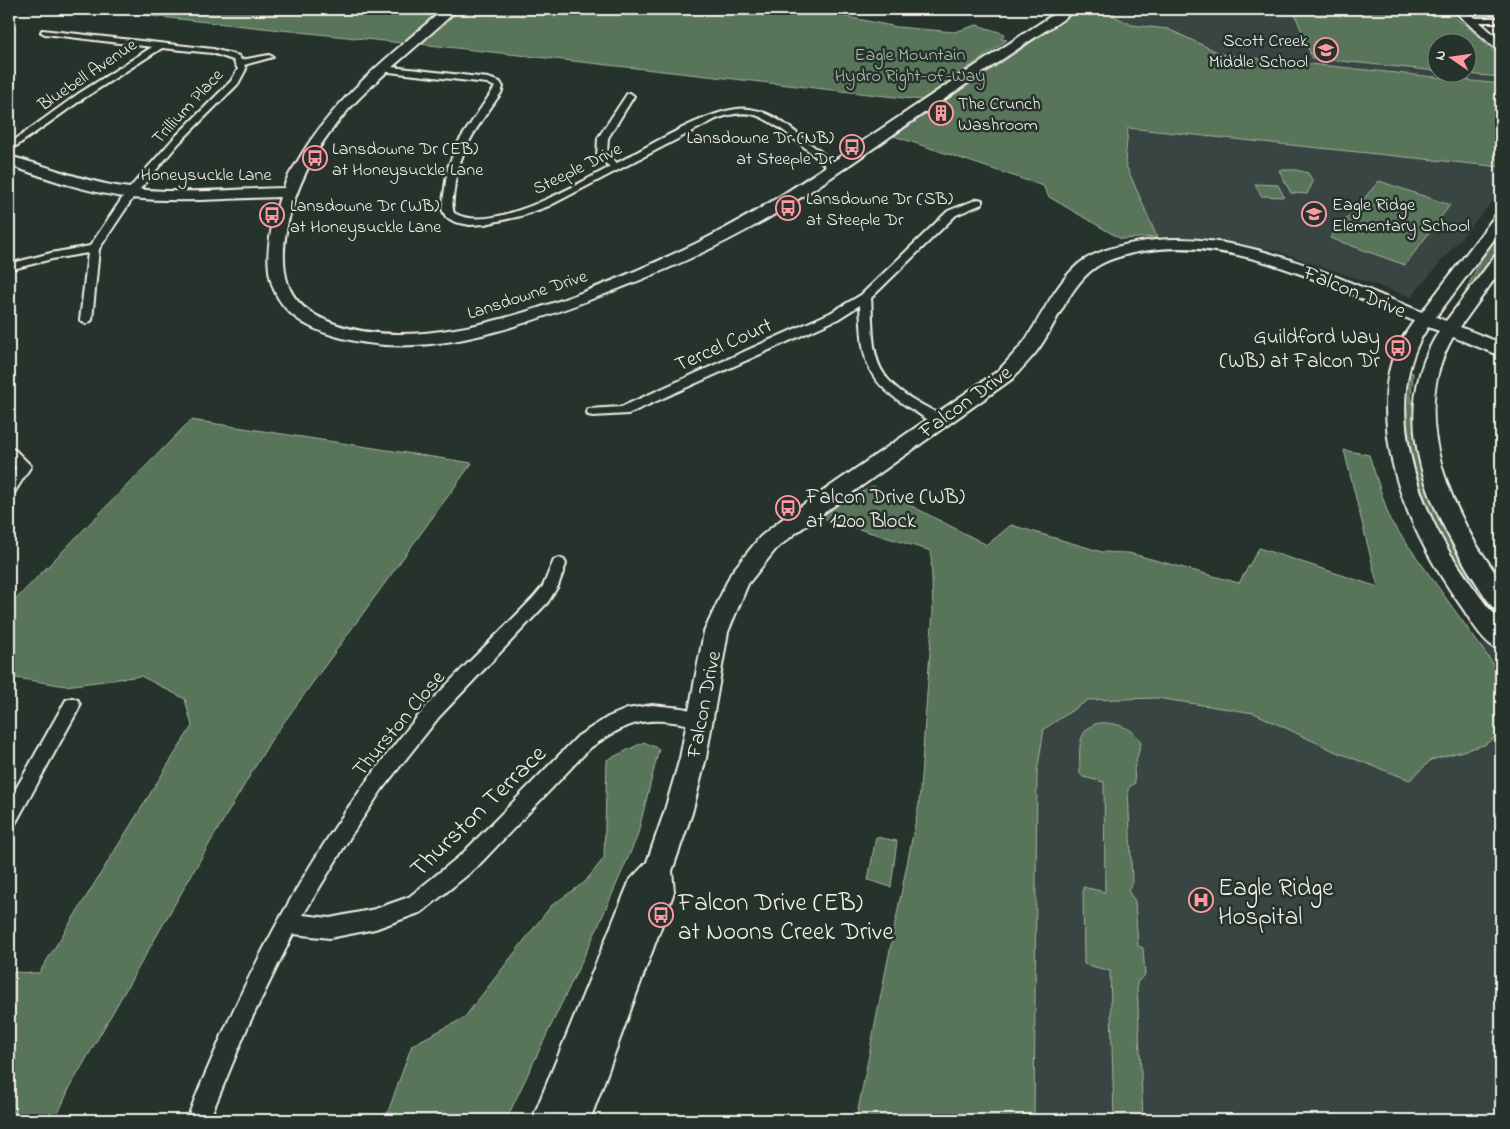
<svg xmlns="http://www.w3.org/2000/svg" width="1510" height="1129" font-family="'Indie Flower',sans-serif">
<rect width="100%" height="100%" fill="#26332d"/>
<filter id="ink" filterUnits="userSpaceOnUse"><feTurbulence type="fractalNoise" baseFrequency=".02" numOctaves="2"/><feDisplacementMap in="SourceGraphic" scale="10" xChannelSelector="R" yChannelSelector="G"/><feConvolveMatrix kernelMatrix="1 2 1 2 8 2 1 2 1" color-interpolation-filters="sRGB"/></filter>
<g filter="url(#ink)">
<g fill="#374443" fill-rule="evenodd">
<path d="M1113 9H1445L1485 41 1501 60V84L1224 55 1168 29 1132 25 1114 16ZM1438 42H1468V72H1438Z"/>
<path d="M1128 128 1501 167V191L1411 297 1274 250 1221 241 1157 237 1125 163Z"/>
<path d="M958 610 1491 645 1501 655V1120H856Z"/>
</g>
<g fill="#58745a" stroke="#a6b2a1">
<path d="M86 9H441L402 43Z"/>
<path d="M460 9H808L897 27 954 32 977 25 1005 34 1001 39 1007 40 922 100 420 44Z"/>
<path d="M1080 9H1113L1114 16 1132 25 1168 29 1224 55 1501 84V167L1128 128 1125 163 1157 237 1121 239 1049 197 1043 186 894 136Z"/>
<path d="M1293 9H1445L1476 34 1499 57 1501 61V77L1456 73 1468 72V42H1438L1437 71 1312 58Z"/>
<path d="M1279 170H1296L1308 173 1313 182 1307 194 1291 193Z"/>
<path d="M1379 181 1450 205 1405 265 1330 238Z"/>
<path d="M1255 184 1278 185 1284 197 1261 196Z"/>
<path d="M1501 230V248L1469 294 1465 292 1486 250Z"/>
<path d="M1407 371 1413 373 1411 397 1415 421 1483 589 1480 590 1445 546 1436 530 1418 490 1404 432Z"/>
<path d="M191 420 472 463 271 740 211 841 70 1087 55 1120H9V972L39 973 192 726 185 699 141 676 66 686 10 677 9 606Z"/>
<path d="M1344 450 1369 455 1390 520 1501 675V733L1484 745 1431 760 1410 780 1336 752 1254 713 1157 698 1088 700 1044 729 1037 772 1034 1120H856L919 804 933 611 931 551 816 516 873 486 987 545 1011 525 1102 552 1129 553 1239 583 1259 548 1378 587Z"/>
<path d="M1098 723C1114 722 1135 727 1141 743L1134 769 1135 783 1128 788 1132 882 1128 891 1135 901 1138 946 1143 948 1145 975 1137 982 1143 1120H1114L1110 971 1084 964 1083 887 1105 892 1104 782 1083 777 1080 773C1080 754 1075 730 1098 723Z"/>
<path d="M644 742 659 749 637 837 597 929 506 1120H385L412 1045 464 1018 551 906 585 882 604 858 607 760Z"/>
<path d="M876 837 897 841 891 887 868 880Z"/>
</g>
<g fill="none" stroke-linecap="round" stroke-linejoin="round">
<defs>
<g id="street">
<path d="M1470 18H1501V22H1473L1469 20Z"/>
<path d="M42 30 213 49 239 56 241 60 269 55 273 57 244 65 246 69 238 84 179 143 135 195 99 249 92 320 86 324 80 320 88 253 52 259 9 270V264L51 253 90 246 127 191 173 139 231 81 238 69 233 60 212 53 162 48 84 98 9 151V144L78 94 152 47 45 34 41 32Z"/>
<path d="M383 66 488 78 500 82 503 87 501 93C480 123 458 151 454 190 453 198 451 205 454 213 492 235 575 185 610 167L597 156 598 138 627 94 630 93 634 96 608 138 607 155 617 163C647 147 718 103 750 109 771 112 787 125 803 138 815 148 828 156 838 168L833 171 830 170C813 154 773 118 751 114 739 112 727 115 716 119L549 206 521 216 485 224 470 225 455 222 446 217 442 209 448 167 459 141 495 87 487 83 380 71V67Z"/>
<path d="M978 199 982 200V204L956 215 871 298C873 321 870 354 884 374 897 394 924 405 944 417L946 420 944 423C934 426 924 417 916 412 863 379 863 364 860 305L838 319 628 414 593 416 588 415 587 412 588 409 621 407 830 313 861 295 948 211Z"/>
<path d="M10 448 15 450 31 466 14 493 9 494V478L16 467 9 460Z"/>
<path d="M559 558 564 560 566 564 558 586 548 602 439 717 383 788 352 834 303 915 330 918 375 909 409 897 462 854 578 736 608 717 627 709 652 705 682 708 707 714 710 719 707 724C697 728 684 723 673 722 637 717 619 728 590 748L476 868 422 912 375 929 330 938 293 934 248 1026 209 1120H187C197 1091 211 1062 223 1033 273 921 335 815 414 721 451 677 494 639 533 598L543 586 554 560Z"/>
<path d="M72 698 78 700 80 705 78 710 15 824 9 827V801L66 700Z"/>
</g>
<g id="secondary">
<path d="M444 9H457C446 21 433 31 421 42 383 75 342 109 316 153 296 188 276 240 287 281 293 304 313 316 335 324 436 361 604 287 697 243 756 214 809 178 863 141 929 97 995 52 1062 9H1075C1064 21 1047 29 1034 38 1004 58 975 78 946 98 888 137 831 180 770 217 714 250 653 276 592 299 536 320 476 342 416 345 382 347 344 342 313 328 256 301 264 247 280 197 231 198 180 203 131 198 89 193 48 179 9 165V156C45 165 79 180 116 186 171 196 228 189 284 188 286 179 291 171 296 164 331 101 390 55 444 9Z"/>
<path d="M1452 9H1465L1501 41V51L1497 50Z"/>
<path d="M1501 214V230L1436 317 1446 321 1495 256 1501 254V270L1460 327 1501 343V356L1453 337C1415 402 1439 478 1473 539 1478 549 1499 576 1501 584 1503 591 1501 602 1501 610L1493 608C1438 528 1380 425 1439 331L1428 327C1383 392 1412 491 1450 553 1462 571 1474 589 1487 606 1491 611 1499 617 1501 623 1503 631 1501 642 1501 650 1483 645 1470 618 1459 603 1418 545 1386 478 1386 406 1386 391 1387 376 1392 361 1396 347 1405 334 1414 321 1329 287 1232 233 1138 252 1124 255 1108 259 1096 267 1070 284 1055 327 1037 351 1029 361 1020 370 1012 379L797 532 776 549 748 584 728 632 706 758 692 813 672 871 674 892 590 1120H532L630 880 647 862 664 813 680 758 704 632 731 573 760 537 781 520 998 371C1007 361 1016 352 1024 342 1041 318 1059 276 1084 260 1099 251 1117 246 1134 243 1234 224 1331 276 1422 312L1495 216Z"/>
</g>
</defs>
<use href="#street" stroke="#f4f1e8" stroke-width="4"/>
<use href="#secondary" stroke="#f4f1e8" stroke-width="4"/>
<use href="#street" fill="#26332d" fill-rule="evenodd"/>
<use href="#secondary" fill="#26332d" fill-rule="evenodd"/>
</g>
</g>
<defs>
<symbol id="school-ring" viewBox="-11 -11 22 22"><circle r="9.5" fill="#26332d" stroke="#ff9aa2" stroke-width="1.5"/><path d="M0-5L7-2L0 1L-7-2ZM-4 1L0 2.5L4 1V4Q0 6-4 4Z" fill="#ff9aa2"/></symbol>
<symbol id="building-ring" viewBox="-11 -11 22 22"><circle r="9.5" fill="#26332d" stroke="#ff9aa2" stroke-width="1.5"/><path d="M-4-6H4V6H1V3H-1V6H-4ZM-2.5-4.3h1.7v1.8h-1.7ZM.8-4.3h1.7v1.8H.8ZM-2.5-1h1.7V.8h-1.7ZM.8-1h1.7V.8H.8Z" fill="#ff9aa2"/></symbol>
<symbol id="bus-ring" viewBox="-11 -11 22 22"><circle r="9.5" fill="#26332d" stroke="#ff9aa2" stroke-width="1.5"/><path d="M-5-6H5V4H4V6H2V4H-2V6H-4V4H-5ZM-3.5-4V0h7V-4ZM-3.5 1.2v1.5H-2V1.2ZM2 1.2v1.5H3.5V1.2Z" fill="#ff9aa2"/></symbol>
<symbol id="hospital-ring" viewBox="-11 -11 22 22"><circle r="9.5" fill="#26332d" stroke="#ff9aa2" stroke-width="1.5"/><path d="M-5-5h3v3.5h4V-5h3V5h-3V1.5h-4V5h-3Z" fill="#ff9aa2"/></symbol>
</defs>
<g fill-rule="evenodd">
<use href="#school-ring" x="1312" y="36" width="28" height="28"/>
<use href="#building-ring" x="927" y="99" width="28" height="28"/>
<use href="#bus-ring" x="838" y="133" width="28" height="28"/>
<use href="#bus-ring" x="301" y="144" width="28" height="28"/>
<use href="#bus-ring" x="774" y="194" width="28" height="28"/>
<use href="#school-ring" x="1300" y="200" width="28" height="28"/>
<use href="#bus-ring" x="258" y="201" width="28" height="28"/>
<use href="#bus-ring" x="1384" y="334" width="28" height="28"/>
<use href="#bus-ring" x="774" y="494" width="28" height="28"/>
<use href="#hospital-ring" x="1187" y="886" width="28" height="28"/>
<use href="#bus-ring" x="647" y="901" width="28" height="28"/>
</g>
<g text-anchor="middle" stroke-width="5" stroke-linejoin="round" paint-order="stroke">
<g font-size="18" fill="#f4f1e8" stroke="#26332d" text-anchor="start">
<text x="1308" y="46" text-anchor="end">Scott Creek<tspan x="1308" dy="21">Middle School</tspan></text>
<text x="958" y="109">The Crunch<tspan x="958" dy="21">Washroom</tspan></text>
<text x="834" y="143" text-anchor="end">Lansdowne Dr (NB)<tspan x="834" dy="21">at Steeple Dr</tspan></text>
<text x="332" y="154">Lansdowne Dr (EB)<tspan x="332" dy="21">at Honeysuckle Lane</tspan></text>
<text x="806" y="204">Lansdowne Dr (SB)<tspan x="806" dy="21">at Steeple Dr</tspan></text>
<text x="1332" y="210">Eagle Ridge<tspan x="1332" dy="21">Elementary School</tspan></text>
<text x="290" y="211">Lansdowne Dr (WB)<tspan x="290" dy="21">at Honeysuckle Lane</tspan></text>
</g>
<g font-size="18" fill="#b6bfaf" stroke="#26332d">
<text x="910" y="60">Eagle Mountain<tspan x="910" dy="21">Hydro Right-of-Way</tspan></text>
</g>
<g font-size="18" fill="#f4f1e8" stroke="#26332d">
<text transform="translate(87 74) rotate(-34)" y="6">Bluebell Avenue</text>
<text transform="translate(187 106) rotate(-47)" y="6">Trillium Place</text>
<text transform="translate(577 168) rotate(-26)" y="6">Steeple Drive</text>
<text x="206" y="180">Honeysuckle Lane</text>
<text transform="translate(527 294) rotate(-18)" y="6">Lansdowne Drive</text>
</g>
<g font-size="21" fill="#f4f1e8" stroke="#26332d">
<text transform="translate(1355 291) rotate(22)" y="7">Falcon Drive</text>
<text transform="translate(723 344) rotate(-24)" y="7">Tercel Court</text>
<text transform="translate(965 401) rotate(-36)" y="7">Falcon Drive</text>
<text transform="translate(703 704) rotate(-79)" y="7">Falcon Drive</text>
<text transform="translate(398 723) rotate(-50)" y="7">Thurston Close</text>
</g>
<g font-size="21" fill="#f4f1e8" stroke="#26332d" text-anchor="end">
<text x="1380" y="343">Guildford Way<tspan x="1380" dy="24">(WB) at Falcon Dr</tspan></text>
<text x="806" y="503" text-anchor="start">Falcon Drive (WB)<tspan x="806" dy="24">at 1200 Block</tspan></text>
</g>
<g font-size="25" fill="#f4f1e8" stroke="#26332d">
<text transform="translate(477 810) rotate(-44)" y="9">Thurston Terrace</text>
</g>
<g font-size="25" fill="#f4f1e8" stroke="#26332d" text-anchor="start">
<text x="1218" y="895">Eagle Ridge<tspan x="1218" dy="29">Hospital</tspan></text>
<text x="678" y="910">Falcon Drive (EB)<tspan x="678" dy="29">at Noons Creek Drive</tspan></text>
</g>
</g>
<rect width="1510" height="1129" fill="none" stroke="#26332d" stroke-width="30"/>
<rect x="15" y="15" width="1480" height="1099" fill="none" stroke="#f4f1e8" stroke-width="2" filter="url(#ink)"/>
<g transform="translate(1452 58) rotate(283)"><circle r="24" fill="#26332d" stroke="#787f78"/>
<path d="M0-4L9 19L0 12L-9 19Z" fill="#ff9aa2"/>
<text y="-8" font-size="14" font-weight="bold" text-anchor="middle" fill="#f4f1e8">N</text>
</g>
</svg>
